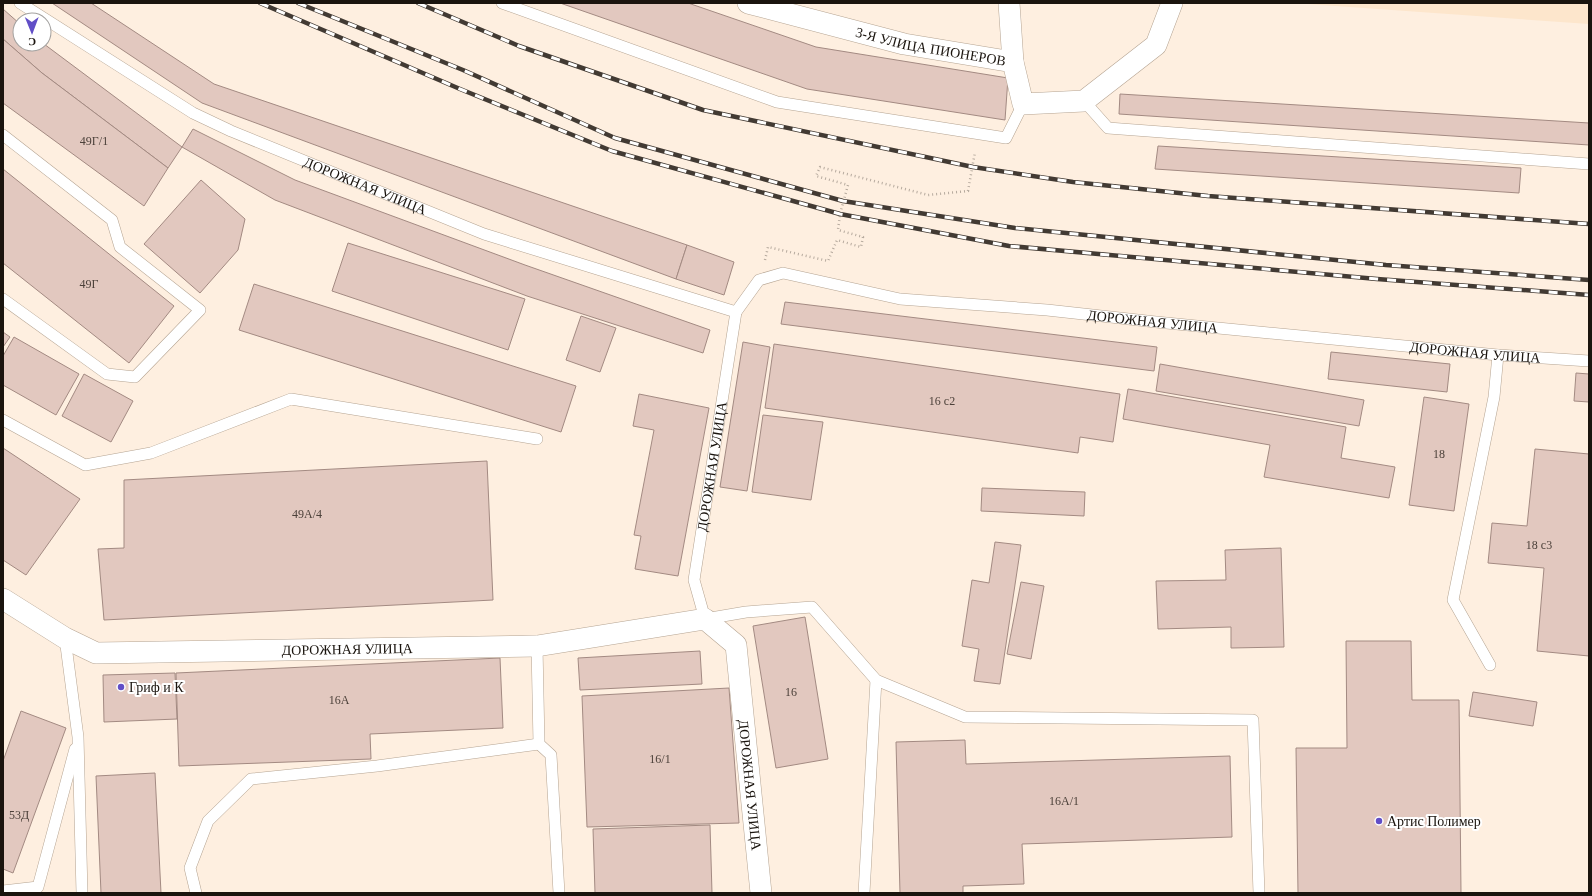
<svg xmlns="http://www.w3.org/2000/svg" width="1592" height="896" font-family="'Times New Roman',serif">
<rect width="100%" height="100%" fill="#feefe0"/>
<path fill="#fde6cc" d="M1293 3H1589V24Z"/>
<g fill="#e2c8bf" stroke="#a38a82">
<path d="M52 3H91L214 84 687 245 676 279 202 103Z"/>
<path d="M560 3H688L816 47 1008 78 1005 120 807 89Z"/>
<path d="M3 9 20 24V44H44L182 147 168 168 42 73 3 39Z"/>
<path d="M3 39 42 73 168 168 144 206 3 103Z"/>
<path d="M1120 94 1589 123V145L1119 114Z"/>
<path d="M193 129 295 180 525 265 710 330 703 353 527 296 275 200 182 147Z"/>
<path d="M1158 146 1521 168 1519 193 1155 169Z"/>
<path d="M3 169 174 306 129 363 3 263Z"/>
<path d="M201 180 245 219 238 250 200 293 144 244Z"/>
<path d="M348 243 525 299 508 350 332 291Z"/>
<path d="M687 245 734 262 724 295 676 279Z"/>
<path d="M254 284 576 386 561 432 239 330Z"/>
<path d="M785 302 1157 347 1154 371 781 324Z"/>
<path d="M581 316 616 328 600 372 566 360Z"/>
<path d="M3 332 10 337 3 347Z"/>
<path d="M14 337 79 374 56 415 3 385V356Z"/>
<path d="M743 342 770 347 747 491 720 487Z"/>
<path d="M774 344 1120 394 1113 442 1080 437 1078 453 765 408Z"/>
<path d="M1331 352 1450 364 1447 392 1328 379Z"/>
<path d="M1160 364 1364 400 1359 426 1156 391Z"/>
<path d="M1576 373 1589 374V402L1574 401Z"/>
<path d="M84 374 133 401 111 442 62 416Z"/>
<path d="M1128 389 1346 427 1341 458 1395 467 1389 498 1264 477 1270 445 1123 419Z"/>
<path d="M639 394 709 408 678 576 635 569 641 536 634 535 654 430 633 426Z"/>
<path d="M1424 397 1469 404 1454 511 1409 505Z"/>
<path d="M763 415 823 422 811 500 752 492Z"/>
<path d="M3 448 80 499 26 575 3 560Z"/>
<path d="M1535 449 1589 454V656L1537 651 1544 568 1488 563 1492 523 1527 526Z"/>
<path d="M487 461 493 600 104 620 98 549 124 548V480Z"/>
<path d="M982 488 1085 492 1084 516 981 511Z"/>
<path d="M995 542 1021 545 1000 684 974 681 979 649 962 646 972 580 989 583Z"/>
<path d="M1281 548 1284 647 1231 648V627L1158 629 1156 581 1226 580 1225 550Z"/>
<path d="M1021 582 1044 586 1031 659 1007 654Z"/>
<path d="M805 617 828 759 776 768 753 626Z"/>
<path d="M1346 641H1411L1412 700H1459L1461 893H1298L1296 748H1347Z"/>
<path d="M700 651 702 684 580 690 578 658Z"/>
<path d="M500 658 503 728 370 734 371 759 179 766 176 673Z"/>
<path d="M175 673 177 719 104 722 103 675Z"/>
<path d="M729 688 739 823 587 827 582 696Z"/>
<path d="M1473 692 1537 702 1533 726 1469 716Z"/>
<path d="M21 711 66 728 13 873 3 869V761Z"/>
<path d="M965 740 966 764 1230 756 1232 837 1022 844 1024 884 963 886V893H900L896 742Z"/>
<path d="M155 773 161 893H101L96 776Z"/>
<path d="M710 825 712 893H595L593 829Z"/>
</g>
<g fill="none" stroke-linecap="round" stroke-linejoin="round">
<defs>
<g id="lane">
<path id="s1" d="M20 3 193 113 231 131 484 234 736 312"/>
<path d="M502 3 777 102 1006 138 1023 104"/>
<path d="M1084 101 1108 128 1589 164"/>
<path d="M3 135 112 220 120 247 200 310 135 377 107 374 3 299"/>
<path d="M3 420 85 465 151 453 291 399 537 439"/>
<path d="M65 638 78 737 82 893"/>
<path d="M537 646 539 744 551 755 559 893"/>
<path d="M1490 665 1453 600 1494 397 1498 355"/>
<path d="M3 891 38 887 75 749"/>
<path d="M196 893 190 868 208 821 251 779 377 766 539 744"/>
<path d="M864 893 876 680"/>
<path id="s2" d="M1259 893 1253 720 965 717 876 680 812 607 746 612 705 619 694 580 736 312 759 280 783 273 900 299 1047 310 1156 322 1498 355 1589 361"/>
</g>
<g id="street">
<path id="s3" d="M748 3 904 44 1013 62 1023 104 1084 101 1156 45 1172 3"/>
<path d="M1009 3 1013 62"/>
<path id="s4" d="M3 599 65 638 96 653 537 646 705 619 736 645 761 893"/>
</g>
</defs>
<use href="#lane" stroke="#b5a492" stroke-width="12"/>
<use href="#street" stroke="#b5a492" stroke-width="22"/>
<path stroke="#b6aa9e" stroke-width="2.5" stroke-dasharray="1 3" stroke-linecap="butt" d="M765 260 768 247 828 261 837 240 861 247 863 237 838 230 840 214 848 185 816 176 820 167 928 195 968 191 975 152"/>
<use href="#lane" stroke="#fff" stroke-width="11"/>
<use href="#street" stroke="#fff" stroke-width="21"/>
<defs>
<g id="rail">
<path d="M260 3 460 89 612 151 840 214 1009 246 1377 279 1589 295"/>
<path d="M298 3 463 70 615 138 843 201 1015 228 1386 265 1589 280"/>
<path d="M418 3 519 46 703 110 973 167 1073 182 1208 196 1589 224"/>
</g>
</defs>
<use href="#rail" stroke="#423a33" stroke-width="4.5"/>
<use href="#rail" stroke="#fff" stroke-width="3" stroke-dasharray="9" stroke-linecap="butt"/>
</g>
<g fill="#614ec7" stroke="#fff" stroke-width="1.5">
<circle cx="121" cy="687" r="4"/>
<circle cx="1379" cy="821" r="4"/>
</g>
<g text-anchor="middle" stroke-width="4" stroke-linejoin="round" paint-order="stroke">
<g font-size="12" fill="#4c413a">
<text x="94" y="145">49Г/1</text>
<text x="89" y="288">49Г</text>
<text x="942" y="405">16 с2</text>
<text x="1439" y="458">18</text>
<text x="307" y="518">49А/4</text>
<text x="1539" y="549">18 с3</text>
<text x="791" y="696">16</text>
<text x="339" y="704">16А</text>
<text x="660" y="763">16/1</text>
<text x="1064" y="805">16А/1</text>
<text x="19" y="819">53Д</text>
</g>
<g font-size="14" fill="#1a140e" stroke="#fff">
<text dy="5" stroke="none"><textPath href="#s3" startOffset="188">3-Я УЛИЦА ПИОНЕРОВ</textPath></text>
<text dy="5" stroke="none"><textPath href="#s1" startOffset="392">ДОРОЖНАЯ УЛИЦА</textPath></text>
<text dy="5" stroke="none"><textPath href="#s2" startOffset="1512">ДОРОЖНАЯ УЛИЦА</textPath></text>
<text dy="5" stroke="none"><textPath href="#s2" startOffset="1836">ДОРОЖНАЯ УЛИЦА</textPath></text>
<text dy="5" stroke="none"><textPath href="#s2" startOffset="918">ДОРОЖНАЯ УЛИЦА</textPath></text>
<text dy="5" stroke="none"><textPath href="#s4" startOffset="359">ДОРОЖНАЯ УЛИЦА</textPath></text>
<text dy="5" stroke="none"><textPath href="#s4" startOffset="900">ДОРОЖНАЯ УЛИЦА</textPath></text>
</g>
<g font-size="14" fill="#1a140e" stroke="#fff" text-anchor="start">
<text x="129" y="692">Гриф и К</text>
<text x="1387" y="826">Артис Полимер</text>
</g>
</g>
<rect width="1592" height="896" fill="none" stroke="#1a140e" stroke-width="8"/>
<g transform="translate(32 32) rotate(179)"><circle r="19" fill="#ffffff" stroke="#a3a19f"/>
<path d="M0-3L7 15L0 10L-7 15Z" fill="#614ec7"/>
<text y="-6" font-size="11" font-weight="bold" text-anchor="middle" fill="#1a140e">С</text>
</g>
</svg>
